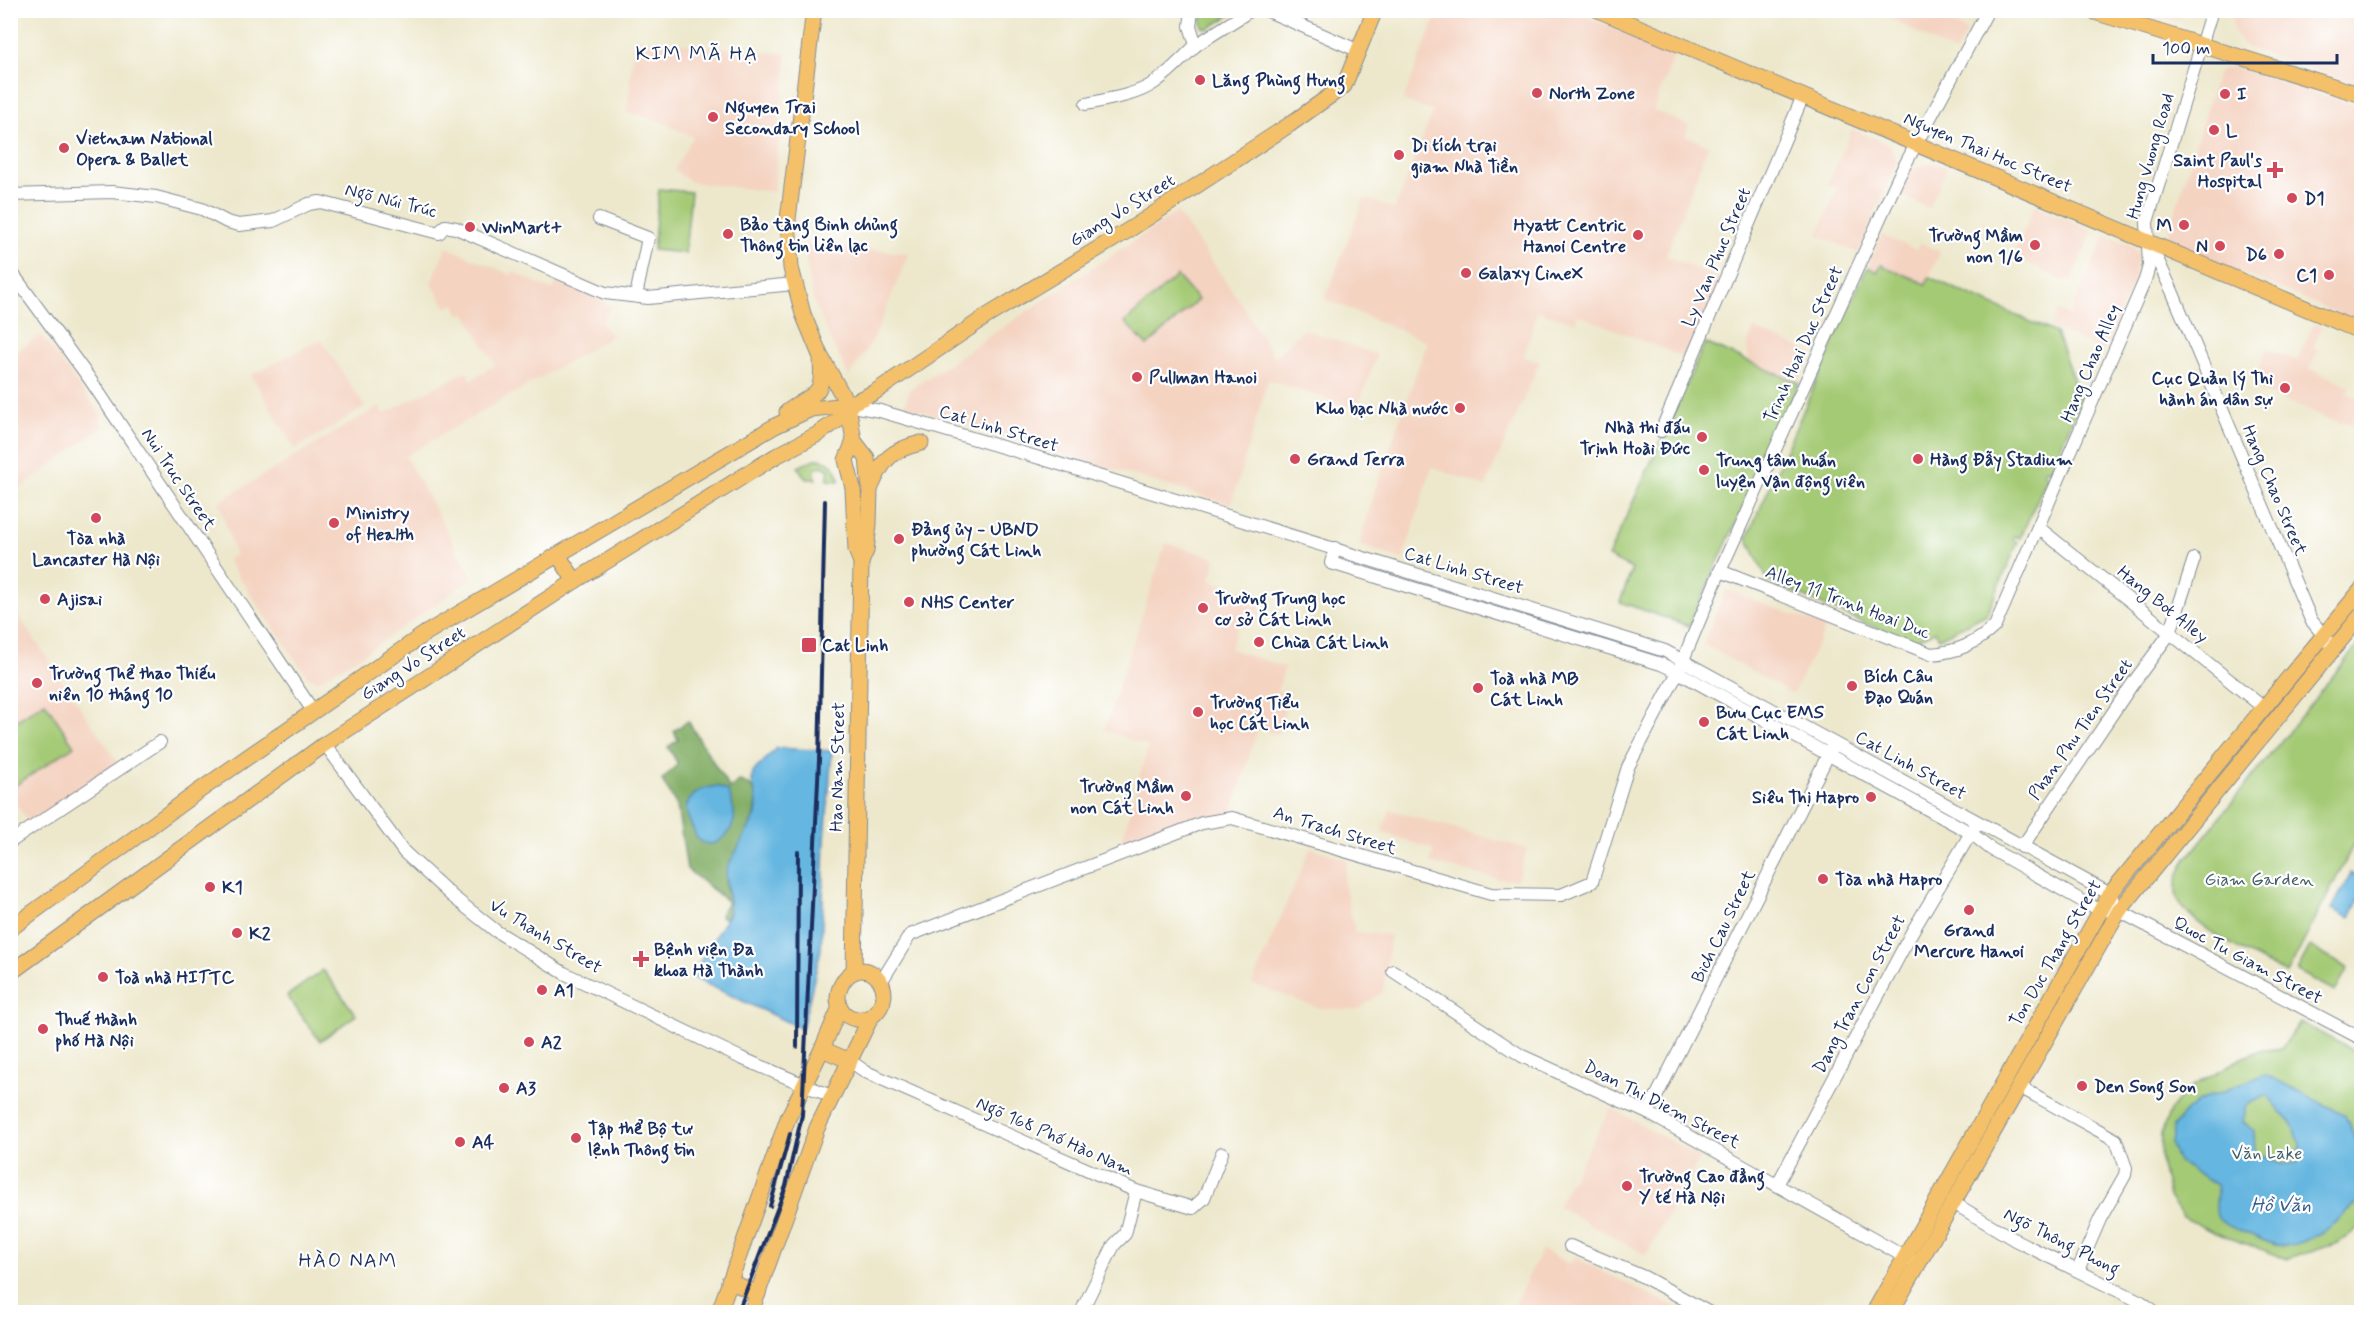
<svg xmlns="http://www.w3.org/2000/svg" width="2372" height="1323" font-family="Mynerve,sans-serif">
<rect width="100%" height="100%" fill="#fff"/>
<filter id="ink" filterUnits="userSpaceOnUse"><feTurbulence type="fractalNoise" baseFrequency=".0167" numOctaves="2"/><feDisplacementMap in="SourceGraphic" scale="12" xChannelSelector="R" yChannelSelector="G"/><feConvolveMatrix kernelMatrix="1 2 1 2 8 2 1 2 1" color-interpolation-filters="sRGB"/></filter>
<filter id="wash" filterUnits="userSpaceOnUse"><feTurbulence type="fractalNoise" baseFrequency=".008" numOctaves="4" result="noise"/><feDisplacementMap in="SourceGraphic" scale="24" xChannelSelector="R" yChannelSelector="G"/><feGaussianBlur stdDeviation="1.35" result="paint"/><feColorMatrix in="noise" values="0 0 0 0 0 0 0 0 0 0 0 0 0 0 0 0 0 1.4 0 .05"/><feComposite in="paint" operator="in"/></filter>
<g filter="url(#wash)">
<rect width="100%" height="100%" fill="#ede8cc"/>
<g fill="#f4d3c1">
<path d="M1875 10 1929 11 1967 31 1955 53Z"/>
<path d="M1438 11H1573L1675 54 1653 110 1689 126 1685 136 1708 145 1666 256 1723 280 1690 360 1579 315 1575 322 1537 311 1524 357 1540 362 1485 487 1432 467 1403 560 1359 545 1376 487 1427 342 1325 299 1364 198 1395 209 1433 112 1403 100Z"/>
<path d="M2120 11 2188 10V11L2177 19 2160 22Z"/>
<path d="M2234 11H2361V85L2246 47 2235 34 2232 25Z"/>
<path d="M634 39 787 54 774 192 691 182 674 170 693 137 660 121 627 112Z"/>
<path d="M2232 66 2361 107V323L2174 244 2169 239V232L2216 77 2219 71Z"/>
<path d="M1852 129 1890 145 1896 159V164L1858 253 1818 235 1837 188 1828 184Z"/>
<path d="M1930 163 1947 167 1929 208 1899 195 1911 170Z"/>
<path d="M2035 205 2093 231 2071 282 2066 279 2064 281 2041 271V268L2013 257Z"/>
<path d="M1177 212 1241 303 1274 358 1303 329 1377 355 1357 409 1268 380 1231 505 905 406 909 390Z"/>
<path d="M1882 235 1917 250 1921 243 1940 252 1926 284 1881 265 1878 272 1868 267Z"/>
<path d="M2105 236 2131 245 2138 253 2134 280 2105 348 2101 351 2051 327 2058 311 2070 315Z"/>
<path d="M806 245 909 253 875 336 849 377 829 337 813 299 806 260Z"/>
<path d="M446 247 511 275 512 271 552 290 557 281 612 306 601 323 612 336 405 456 473 578 364 654 317 681 307 676 227 560 235 555 219 502 379 406 384 414 466 371 471 380 495 365 465 312 460 315 455 304 447 308 431 283Z"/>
<path d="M2314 323 2322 327 2313 348 2318 350 2310 368 2350 386 2347 393 2361 399V411L2357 421 2354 420 2352 425 2342 421 2341 424 2254 388 2259 375 2257 374 2267 349 2297 361Z"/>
<path d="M1754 329 1812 353 1799 383 1749 362 1747 346Z"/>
<path d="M41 335 100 414 103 427 11 495V355Z"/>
<path d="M321 340 365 407 295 449 251 375Z"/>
<path d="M1166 543 1216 558 1210 580 1265 597 1255 625 1240 620 1230 649 1285 667 1277 691 1290 696 1277 734 1258 728 1231 815 1119 850 1148 746 1104 730Z"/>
<path d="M1726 590 1826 627 1793 694 1703 644Z"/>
<path d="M10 603 118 763 29 823 11 796Z"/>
<path d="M1390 810 1527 849 1517 880 1498 879 1430 863 1434 850 1382 832Z"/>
<path d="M1311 847 1347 860 1344 881 1355 933 1390 935 1383 992 1357 1010 1319 1008 1252 984Z"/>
<path d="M1611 1108 1700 1158 1646 1255 1557 1206Z"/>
<path d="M1542 1250 1570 1264 1574 1257 1684 1312H1510Z"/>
</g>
<g fill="#a4ca75" stroke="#607c6a" stroke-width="1.5">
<path d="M1201 11V10L1237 11 1208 29 1202 27Z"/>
<path d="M659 189 691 192 685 253 653 250Z"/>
<path d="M1881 265 1926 284 1929 277 2056 333 2081 400 2050 471 2045 469 2043 473 2048 476 2020 538 2014 536 2013 540 2018 542 1987 614 1939 638 1935 631 1910 643 1768 581 1747 538 1863 276 1868 267 1877 272Z"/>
<path d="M1177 276 1198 300 1147 346 1125 322Z"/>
<path d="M1705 343 1799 383 1689 626 1620 602 1632 569 1608 557Z"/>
<path d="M815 459C829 458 838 467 839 481L827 480 829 470 822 466 815 469 814 474 816 479H806L798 467Z"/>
<path d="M2361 641V830L2287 974C2259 959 2187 926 2177 897 2173 884 2180 872 2185 861Z"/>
<path d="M45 702 74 746 13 787 10 783 11 724Z"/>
<path d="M2310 947 2348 968 2335 991 2297 971Z"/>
<path d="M323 970 356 1015 320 1041 287 996Z"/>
<path d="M2300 1022 2361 1055V1226L2338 1243 2288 1259 2213 1232 2183 1217 2169 1197 2160 1156 2161 1134 2171 1109 2186 1090 2238 1060 2258 1051 2282 1048Z"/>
</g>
<path fill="#83ae66" stroke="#4f6e62" stroke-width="1.5" d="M688 721 730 789 739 781C785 790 727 861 726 883 726 898 734 905 725 919L720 915 728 902 687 869 677 806 662 780 678 764 668 747 678 740 674 731Z"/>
<g fill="#65b6e0" stroke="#40729f" stroke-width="1.5" fill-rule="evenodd">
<path d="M777 748 832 751 825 841 821 949 802 1029 694 978 692 975 730 912 726 874 728 866 756 815 757 802 752 780 753 772Z"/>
<path d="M717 786 728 791C731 801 737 813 733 824 729 835 713 851 700 841 695 837 694 830 691 825 688 818 686 814 686 807 692 792 702 788 717 786Z"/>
<path d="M2351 873 2361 878V894L2350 918 2332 909Z"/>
<path d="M2265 1074 2345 1115 2361 1152 2362 1198 2360 1201C2340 1219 2306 1251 2276 1245 2266 1242 2256 1237 2246 1233 2238 1230 2222 1225 2218 1217 2213 1208 2219 1195 2216 1185L2178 1162 2171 1145 2173 1127 2181 1116 2197 1102ZM2267 1095 2292 1124 2300 1143 2298 1163 2280 1164 2255 1152 2254 1132 2243 1121 2247 1105Z"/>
</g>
</g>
<g filter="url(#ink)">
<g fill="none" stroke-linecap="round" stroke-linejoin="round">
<defs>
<g id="minor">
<path d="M1266 10 1359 51"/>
<path d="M1196 45 1251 10"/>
<path d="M1086 104C1108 99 1135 96 1154 83 1169 73 1183 58 1196 45L1190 26 1192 10"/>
<path d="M10 195 112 192 156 197 202 209 227 222 239 225 273 221 309 204 320 202 439 233 445 226 456 228 605 293 648 298 794 284"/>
<path d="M599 219 648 238 636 296"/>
<path d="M2151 246 2172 291 2311 620 2329 642"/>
<path d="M10 270 89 378 313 711"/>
<path d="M848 405 880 411 1043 459 1665 651 2110 894 2119 911"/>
<path d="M1661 431 1803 96"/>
<path d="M2039 528 2264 708"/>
<path d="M1335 548 1331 563 1661 664 1678 672 1971 833 1991 849 2084 902 2100 910 2119 911 2362 1039"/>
<path d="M1720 571 1931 654C1957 652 1976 644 1995 626L2145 280 2149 266 2147 222 2212 10"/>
<path d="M325 744 404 852 452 896 496 931 564 973 741 1058 833 1097"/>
<path d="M10 842 160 742"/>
<path d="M2022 847 2131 686 2170 633 2194 559"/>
<path d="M1393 971 1522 1056 1648 1113 1912 1261"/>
<path d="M881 982 910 935 1202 823 1232 818 1491 894 1561 895 1592 882 1628 767 1678 672 1720 571 1899 176 1988 10"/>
<path d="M850 1061 866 1072 1136 1191 1193 1208 1204 1198 1222 1153"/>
<path d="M2018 1086 2116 1140 2126 1168 2125 1175 2100 1219 2078 1270"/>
<path d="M1648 1113 1832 747"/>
<path d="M1777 1185 1912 932 1975 826"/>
<path d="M1952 1202 2015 1240 2141 1302 2155 1312"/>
<path d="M1570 1246 1644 1277 1708 1312"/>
<path d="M1081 1312 1114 1245 1125 1234 1136 1191"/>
</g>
<g id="major">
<path d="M814 10 788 219 791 268 803 314 820 355 848 405 854 441 867 458 870 490 869 524 866 551 861 562"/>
<path d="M1598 10 2362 332"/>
<path d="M2088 10 2362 95"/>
<path d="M787 412C814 391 824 399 821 361"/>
<path d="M871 487C883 459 891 450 921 443"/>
<path d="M558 555 575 581"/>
<path d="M10 929 196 793 426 633 775 426 811 409 848 405 875 392 987 316 1132 228 1289 125 1344 86 1375 10"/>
<path d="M854 972 861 562 856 550 853 488 846 460 854 441"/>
<path d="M10 973 325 744 575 581 776 456 818 434 841 418 848 405"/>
<path d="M822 1049 850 1061"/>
<path d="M729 1281 758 1294"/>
<path d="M719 1312 788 1118 822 1049 840 1007"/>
<path d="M751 1312 817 1128 871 1017C904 992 866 951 844 980 841 985 838 991 838 997 838 1016 855 1023 871 1017"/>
<path d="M1874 1312 2110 894 2362 589"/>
<path d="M1891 1312 2119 911 2362 614"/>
</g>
</defs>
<use href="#minor" stroke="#848c95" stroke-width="14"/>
<use href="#major" stroke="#848c95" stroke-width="17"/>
<use href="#minor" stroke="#fff" stroke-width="12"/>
<use href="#major" stroke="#f4c16a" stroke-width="15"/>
<g stroke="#1b2f5e" stroke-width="4">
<path d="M797 1047 798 852"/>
<path d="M770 1206 790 1134"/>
<path d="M738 1312 786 1186 802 1115 819 760 825 501"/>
</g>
</g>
</g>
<g fill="#d1495b" stroke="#fff" stroke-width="2">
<circle cx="1200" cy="80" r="6"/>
<circle cx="1537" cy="93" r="6"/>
<circle cx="2225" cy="94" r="6"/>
<circle cx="713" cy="117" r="6"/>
<circle cx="2214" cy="130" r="6"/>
<circle cx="64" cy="148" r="6"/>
<circle cx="1399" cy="155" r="6"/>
<path d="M2272 161h6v6h6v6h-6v6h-6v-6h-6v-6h6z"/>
<circle cx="2292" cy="198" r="6"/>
<circle cx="2184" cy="225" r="6"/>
<circle cx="470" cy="227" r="6"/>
<circle cx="728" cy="234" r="6"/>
<circle cx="1638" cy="235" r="6"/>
<circle cx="2035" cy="245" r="6"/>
<circle cx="2220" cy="246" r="6"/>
<circle cx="2279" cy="254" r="6"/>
<circle cx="1466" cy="273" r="6"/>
<circle cx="2329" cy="275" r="6"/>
<circle cx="1137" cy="377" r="6"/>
<circle cx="2285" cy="388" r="6"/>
<circle cx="1460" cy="408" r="6"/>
<circle cx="1702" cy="437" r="6"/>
<circle cx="1295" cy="459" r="6"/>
<circle cx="1918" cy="459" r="6"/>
<circle cx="1704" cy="470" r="6"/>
<circle cx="96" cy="518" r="6"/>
<circle cx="334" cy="523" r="6"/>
<circle cx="899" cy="539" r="6"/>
<circle cx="45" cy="599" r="6"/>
<circle cx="909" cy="602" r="6"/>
<circle cx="1203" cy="608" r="6"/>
<circle cx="1259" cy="642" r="6"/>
<rect x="801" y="637" width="16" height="16" rx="3"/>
<circle cx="37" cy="683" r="6"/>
<circle cx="1852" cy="686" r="6"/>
<circle cx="1478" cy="688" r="6"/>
<circle cx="1198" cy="712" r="6"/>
<circle cx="1704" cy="722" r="6"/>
<circle cx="1186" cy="796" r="6"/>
<circle cx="1871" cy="797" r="6"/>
<circle cx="1823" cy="879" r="6"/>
<circle cx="210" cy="887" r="6"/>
<circle cx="1969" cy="910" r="6"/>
<circle cx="237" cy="933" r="6"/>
<path d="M638 950h6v6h6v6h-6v6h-6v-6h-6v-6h6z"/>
<circle cx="103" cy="977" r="6"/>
<circle cx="542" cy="990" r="6"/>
<circle cx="43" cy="1029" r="6"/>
<circle cx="529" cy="1042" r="6"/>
<circle cx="2082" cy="1086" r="6"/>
<circle cx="504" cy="1088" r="6"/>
<circle cx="576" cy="1138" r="6"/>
<circle cx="460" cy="1142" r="6"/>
<circle cx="1627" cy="1186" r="6"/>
</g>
<g text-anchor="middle" stroke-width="4.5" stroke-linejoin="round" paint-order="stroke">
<g font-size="18" font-weight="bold" fill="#1b2f5e" stroke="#fff" text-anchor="start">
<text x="1212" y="86">Lăng Phùng Hưng</text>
<text x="1549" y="99">North Zone</text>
<text x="2237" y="100">I</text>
<text x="725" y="113">Nguyen Trai<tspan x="725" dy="21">Secondary School</tspan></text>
<text x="2226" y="136">L</text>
<text x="76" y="144">Vietnam National<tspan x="76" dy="21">Opera &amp; Ballet</tspan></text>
<text x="1411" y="151">Di tích trại<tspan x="1411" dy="21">giam Nhà Tiền</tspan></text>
<text x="2262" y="166" text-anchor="end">Saint Paul's<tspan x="2262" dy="21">Hospital</tspan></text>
<text x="2304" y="204">D1</text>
<text x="740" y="230">Bảo tàng Binh chủng<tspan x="740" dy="21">Thông tin liên lạc</tspan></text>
<text x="1626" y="231" text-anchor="end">Hyatt Centric<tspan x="1626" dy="21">Hanoi Centre</tspan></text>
<text x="2172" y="231" text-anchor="end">M</text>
<text x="482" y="233">WinMart+</text>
<text x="2023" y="241" text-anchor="end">Trường Mầm<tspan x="2023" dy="21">non 1/6</tspan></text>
<text x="2208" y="252" text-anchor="end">N</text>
<text x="2267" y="260" text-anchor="end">D6</text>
<text x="1478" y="279">Galaxy CineX</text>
<text x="2317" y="281" text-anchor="end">C1</text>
<text x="1149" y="383">Pullman Hanoi</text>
<text x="2273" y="384" text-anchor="end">Cục Quản lý Thi<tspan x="2273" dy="21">hành án dân sự</tspan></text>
<text x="1448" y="414" text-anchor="end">Kho bạc Nhà nước</text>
<text x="1690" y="433" text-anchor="end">Nhà thi đấu<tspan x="1690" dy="21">Trịnh Hoài Đức</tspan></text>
<text x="1307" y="465">Grand Terra</text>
<text x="1930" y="465">Hàng Ðẫy Stadium</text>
<text x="1716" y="466">Trung tâm huấn<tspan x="1716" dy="21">luyện Vận động viên</tspan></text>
<text x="346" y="519">Ministry<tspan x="346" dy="21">of Health</tspan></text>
<text x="911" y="535">Đảng ủy - UBND<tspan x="911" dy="21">phường Cát Linh</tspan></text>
<text x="96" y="544" text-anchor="middle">Tòa nhà<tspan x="96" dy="21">Lancaster Hà Nội</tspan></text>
<text x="1215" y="604">Trường Trung học<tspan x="1215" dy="21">cơ sở Cát Linh</tspan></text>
<text x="57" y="605">Ajisai</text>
<text x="921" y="608">NHS Center</text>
<text x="1271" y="648">Chùa Cát Linh</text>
<text x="822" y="651">Cat Linh</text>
<text x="49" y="679">Trường Thể thao Thiếu<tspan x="49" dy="21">niên 10 tháng 10</tspan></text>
<text x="1864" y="682">Bích Câu<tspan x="1864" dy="21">Đạo Quán</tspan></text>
<text x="1490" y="684">Toà nhà MB<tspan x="1490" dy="21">Cát Linh</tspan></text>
<text x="1210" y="708">Trường Tiểu<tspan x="1210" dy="21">học Cát Linh</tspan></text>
<text x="1716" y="718">Bưu Cục EMS<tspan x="1716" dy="21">Cát Linh</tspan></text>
<text x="1174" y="792" text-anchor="end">Trường Mầm<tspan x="1174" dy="21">non Cát Linh</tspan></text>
<text x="1859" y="803" text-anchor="end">Siêu Thị Hapro</text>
<text x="1835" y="885">Tòa nhà Hapro</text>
<text x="222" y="893">K1</text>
<text x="1969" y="936" text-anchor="middle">Grand<tspan x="1969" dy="21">Mercure Hanoi</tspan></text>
<text x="249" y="939">K2</text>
<text x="654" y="955">Bệnh viện Đa<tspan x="654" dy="21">khoa Hà Thành</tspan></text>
<text x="115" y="983">Toà nhà HITTC</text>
<text x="554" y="996">A1</text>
<text x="55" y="1025">Thuế thành<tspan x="55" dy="21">phố Hà Nội</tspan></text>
<text x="541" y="1048">A2</text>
<text x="2094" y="1092">Den Song Son</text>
<text x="516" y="1094">A3</text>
<text x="588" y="1134">Tập thể Bộ tư<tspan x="588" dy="21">lệnh Thông tin</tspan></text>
<text x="472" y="1148">A4</text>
<text x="1639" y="1182">Trường Cao đẳng<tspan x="1639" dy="21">Y tế Hà Nội</tspan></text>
</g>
<g font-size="18" fill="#1b2f5e" stroke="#fff">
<text transform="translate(1988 152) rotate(23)" y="6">Nguyen Thai Hoc Street</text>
<text transform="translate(2150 156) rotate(-74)" y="6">Hung Vuong Road</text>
<text transform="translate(391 200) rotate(14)" y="6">Ngõ Núi Trúc</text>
<text transform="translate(1122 210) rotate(-32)" y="6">Giang Vo Street</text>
<text transform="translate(1716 257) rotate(-67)" y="6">Ly Van Phuc Street</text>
<text transform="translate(1803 344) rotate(-66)" y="6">Trinh Hoai Duc Street</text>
<text transform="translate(2090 363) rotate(-67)" y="6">Hang Chao Alley</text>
<text transform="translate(999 428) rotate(17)" y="6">Cat Linh Street</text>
<text transform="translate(179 479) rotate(56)" y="6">Nui Truc Street</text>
<text transform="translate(2275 490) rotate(67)" y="6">Hang Chao Street</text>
<text transform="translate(1464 570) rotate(17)" y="6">Cat Linh Street</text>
<text transform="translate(1848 602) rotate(21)" y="6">Alley 11 Trinh Hoai Duc</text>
<text transform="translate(2163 604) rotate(39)" y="6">Hang Bot Alley</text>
<text transform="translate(413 663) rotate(-33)" y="6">Giang Vo Street</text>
<text transform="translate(2080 729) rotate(-55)" y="6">Phan Phu Tien Street</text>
<text transform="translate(1911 765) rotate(29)" y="6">Cat Linh Street</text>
<text transform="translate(837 767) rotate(-89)" y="6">Hao Nam Street</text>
<text transform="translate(1335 830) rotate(17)" y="6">An Trach Street</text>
<text transform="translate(1723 926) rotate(-64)" y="6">Bich Cau Street</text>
<text transform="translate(546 936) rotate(31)" y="6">Vu Thanh Street</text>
<text transform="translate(2055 953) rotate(-60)" y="6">Ton Duc Thang Street</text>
<text transform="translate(2248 960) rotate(28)" y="6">Quoc Tu Giam Street</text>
<text transform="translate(1859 994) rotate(-62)" y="6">Dang Tran Con Street</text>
<text transform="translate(1662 1104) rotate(27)" y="6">Doan Thi Diem Street</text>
<text transform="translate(1055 1136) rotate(24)" y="6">Ngõ 168 Phố Hào Nam</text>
<text transform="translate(2062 1241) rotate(27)" y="6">Ngõ Thông Phong</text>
</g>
<g font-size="18" fill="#445e65" stroke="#fff">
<text x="2259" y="885">Giam Garden</text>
<text x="2267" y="1159">Văn Lake</text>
</g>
<g font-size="20" letter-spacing="1.5" fill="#1b2f5e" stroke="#fff">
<text x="697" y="60">KIM MÃ HẠ</text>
<text x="348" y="1267">HÀO NAM</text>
</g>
<g font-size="20" font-style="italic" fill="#355e8c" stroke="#fff">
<text x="2281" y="1211">Hồ Văn</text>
</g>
</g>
<rect width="2372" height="1323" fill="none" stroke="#fff" stroke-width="36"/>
<path d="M2153 54v9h184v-9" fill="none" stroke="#1b2f5e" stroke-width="3"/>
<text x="2162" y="54" font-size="18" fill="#1b2f5e" stroke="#ffffff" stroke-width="4.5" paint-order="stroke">100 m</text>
</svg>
